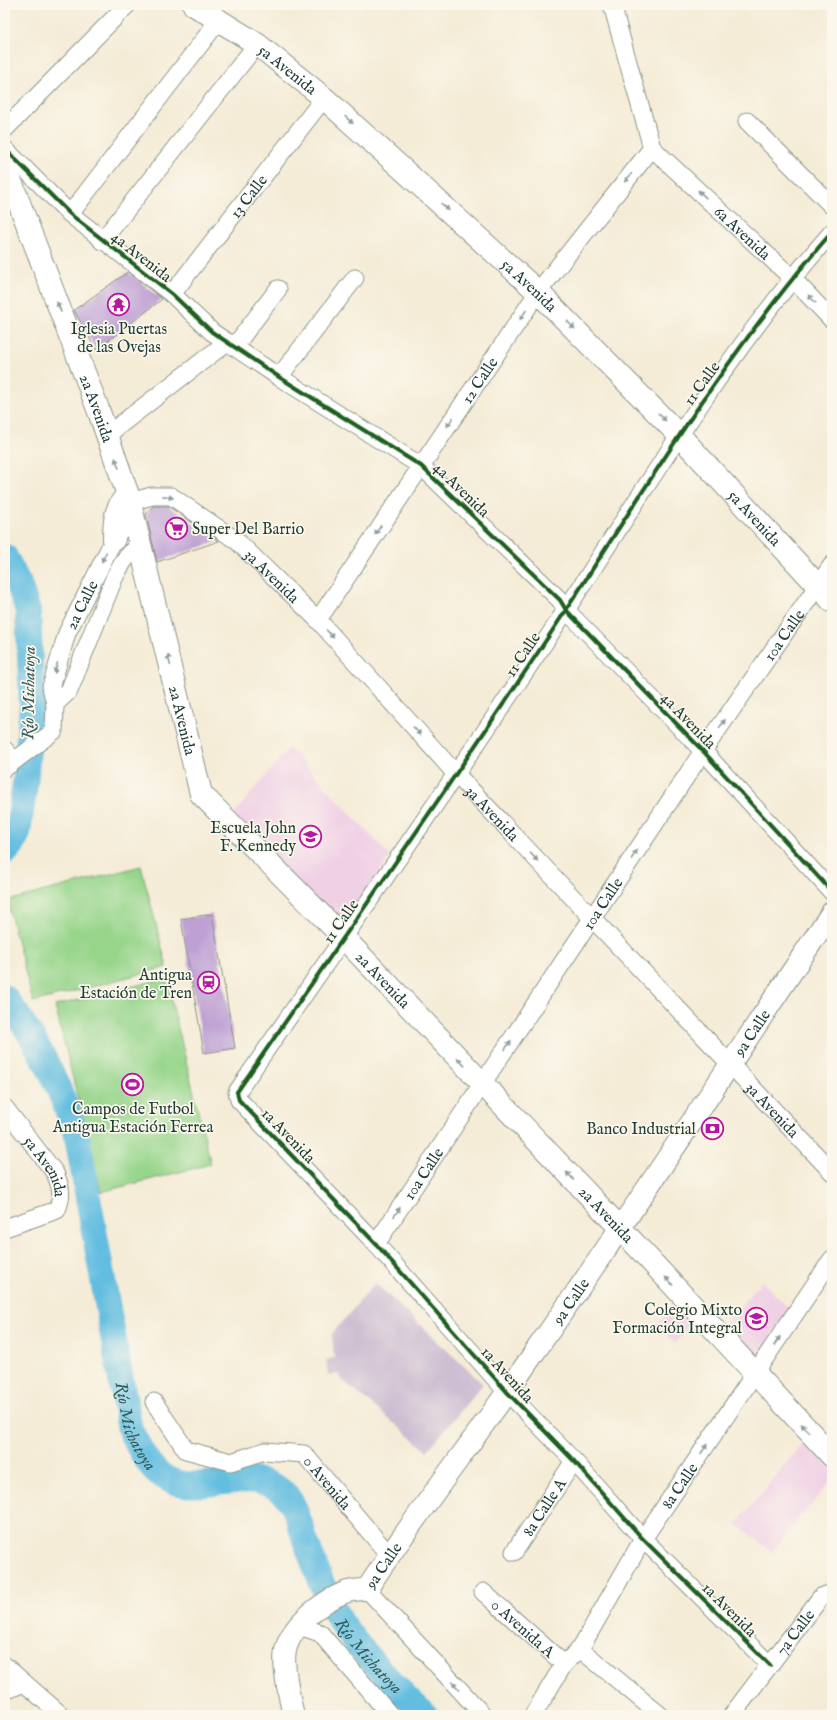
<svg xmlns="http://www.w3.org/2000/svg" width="837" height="1720" font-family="'IM FELL English',serif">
<rect width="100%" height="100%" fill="#fbf7ec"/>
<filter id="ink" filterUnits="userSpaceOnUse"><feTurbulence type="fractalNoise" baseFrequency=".025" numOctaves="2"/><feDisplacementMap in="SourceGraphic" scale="8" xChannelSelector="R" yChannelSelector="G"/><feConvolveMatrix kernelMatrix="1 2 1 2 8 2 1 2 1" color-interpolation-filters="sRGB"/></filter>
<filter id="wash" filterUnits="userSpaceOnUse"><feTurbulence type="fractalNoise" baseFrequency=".012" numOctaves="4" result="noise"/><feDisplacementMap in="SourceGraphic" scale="16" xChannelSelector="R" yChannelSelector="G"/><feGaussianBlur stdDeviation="0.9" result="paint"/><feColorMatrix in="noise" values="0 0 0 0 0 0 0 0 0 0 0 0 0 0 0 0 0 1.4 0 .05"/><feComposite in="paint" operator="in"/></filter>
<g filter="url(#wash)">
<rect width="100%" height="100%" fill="#f5ecd7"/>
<g fill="#f0d0e5">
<path d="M289 748 390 856 342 930 231 817Z"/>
<path d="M762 1281 790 1310 753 1359 722 1326Z"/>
<path d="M675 1304 693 1321 675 1343 656 1326Z"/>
<path d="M806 1439 832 1467V1479L772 1552 736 1524Z"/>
</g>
<path fill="#cebed2" d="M375 1283 483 1384 427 1451 340 1378 338 1374 328 1375 326 1360 334 1358 332 1334Z"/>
<g fill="#97d58b" stroke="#5b8960">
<path d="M141 866 167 967 33 1002 7 901Z"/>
<path d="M166 978 211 1164 101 1192 55 1006Z"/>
</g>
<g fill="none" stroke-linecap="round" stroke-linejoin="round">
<g stroke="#62bde0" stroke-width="26">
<path d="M5 557 19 584 28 611 32 705 25 784 18 833 12 845 5 853"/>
<path id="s1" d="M5 998C38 1041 59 1084 77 1136L130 1430C137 1443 143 1457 153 1468 190 1508 247 1459 284 1493 296 1505 300 1525 305 1540 314 1563 322 1587 334 1610 353 1645 395 1687 425 1715"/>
</g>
</g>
<g id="blocks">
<g fill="#bea0d4">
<path d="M128 272 162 299 96 350 74 310Z"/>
<path d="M153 506H168L219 541 157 562 146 514Z"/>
<path d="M212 914 235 1048 204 1053 181 919Z"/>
</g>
</g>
</g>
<g filter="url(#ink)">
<use href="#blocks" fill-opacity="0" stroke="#8a9486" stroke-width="1"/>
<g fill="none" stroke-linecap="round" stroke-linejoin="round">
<defs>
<g id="minor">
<path d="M612 5 652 148"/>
<path d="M747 121 832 206"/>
<path d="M5 129 127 5"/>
<path id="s2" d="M652 148 792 278 832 320"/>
<path d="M5 149 70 214 172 294 212 332 279 377 421 466 560 600 566 610 703 751 832 892"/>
<path d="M70 214 219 20"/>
<path d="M102 241 257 44"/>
<path id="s3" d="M172 294 324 98"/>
<path d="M234 347 278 289"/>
<path d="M279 377 355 278"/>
<path d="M107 435 227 342"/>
<path id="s4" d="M130 502 152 496H171L237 541 318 620 456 774 832 1172"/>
<path id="s5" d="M318 620 538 292 652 148"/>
<path d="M55 704 69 691 115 576C122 564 128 551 142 546"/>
<path d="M5 750 14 761"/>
<path id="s6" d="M5 768 54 731 55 704 51 687 67 633 111 545 121 529"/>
<path id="s7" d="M5 1108 55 1173C61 1187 63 1195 57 1210L5 1228"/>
<path id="s8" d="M376 1244 703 751 832 565"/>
<path id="s9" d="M154 1402 186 1450 231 1462 265 1451 304 1454 389 1555"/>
<path id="s10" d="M514 1552 574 1461"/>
<path d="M367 1589 483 1715"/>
<path id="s11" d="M483 1592 564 1664"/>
<path d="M299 1626 320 1633 390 1715"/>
<path d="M580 1649 660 1715"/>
<path d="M770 1665 643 1539 574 1461 507 1392 376 1244 239 1100 237 1092C347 932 459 773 566 610 650 481 730 348 832 232"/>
<path d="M5 1666 61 1715"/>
<path d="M5 1691 24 1683"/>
<path id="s12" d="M533 1715 564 1664 580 1649 643 1539 832 1259"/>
<path id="s13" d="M732 1715 821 1597 832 1593"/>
</g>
<g id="tertiary">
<path id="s14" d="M293 1715C290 1697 283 1671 285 1654 288 1627 322 1601 346 1592 352 1590 360 1590 367 1589 420 1508 480 1433 534 1353 636 1208 733 1059 832 912"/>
</g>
<g id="secondary">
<path id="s15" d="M194 5 257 44 324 98 538 292 679 435 832 601"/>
<path id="s16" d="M5 166 98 409 128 495 201 794 343 937 621 1229 832 1456"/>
<path d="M114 539C114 522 115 506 128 495"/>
</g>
</defs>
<use href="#minor" stroke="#8a9486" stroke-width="19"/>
<use href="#tertiary" stroke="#8a9486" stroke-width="23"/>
<use href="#secondary" stroke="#8a9486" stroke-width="24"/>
<use href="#minor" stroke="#fff" stroke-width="17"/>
<use href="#tertiary" stroke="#fff" stroke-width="21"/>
<use href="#secondary" stroke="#fff" stroke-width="22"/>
<defs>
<g id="cycleway">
<path d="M5 149 70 214 172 294 212 332 279 377 421 466 560 600 566 610 703 751 832 892"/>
<path d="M770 1665 643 1539 574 1461 507 1392 376 1244 239 1100 237 1092C347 932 459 773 566 610 650 481 730 348 832 232"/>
</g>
</defs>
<use href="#cycleway" stroke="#fbf7ec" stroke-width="6"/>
<use href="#cycleway" stroke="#1b5e20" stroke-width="4"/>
</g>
<defs><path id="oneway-solid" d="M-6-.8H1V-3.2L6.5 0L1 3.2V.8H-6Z"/></defs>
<g fill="#8f9e9a">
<use href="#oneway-solid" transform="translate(349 120) rotate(42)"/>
<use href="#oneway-solid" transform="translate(628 178) rotate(128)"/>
<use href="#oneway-solid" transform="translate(702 194) rotate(-137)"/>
<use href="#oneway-solid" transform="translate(445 207) rotate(42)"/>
<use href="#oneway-solid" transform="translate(812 299) rotate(-134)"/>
<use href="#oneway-solid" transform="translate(59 307) rotate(-111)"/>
<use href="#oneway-solid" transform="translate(523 315) rotate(124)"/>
<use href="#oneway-solid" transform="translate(571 325) rotate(45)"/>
<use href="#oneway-solid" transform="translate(662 417) rotate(45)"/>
<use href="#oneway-solid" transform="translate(450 422) rotate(124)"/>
<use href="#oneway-solid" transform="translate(117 463) rotate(-110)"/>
<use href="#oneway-solid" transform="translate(168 497) rotate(12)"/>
<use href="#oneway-solid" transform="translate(378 530) rotate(124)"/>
<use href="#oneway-solid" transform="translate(104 557) rotate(116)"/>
<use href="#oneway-solid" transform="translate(330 634) rotate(48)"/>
<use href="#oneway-solid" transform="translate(169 660) rotate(-104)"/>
<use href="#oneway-solid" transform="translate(56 668) rotate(106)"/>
<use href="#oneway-solid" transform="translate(722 724) rotate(-55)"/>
<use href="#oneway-solid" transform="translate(417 731) rotate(48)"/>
<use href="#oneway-solid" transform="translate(634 855) rotate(-57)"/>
<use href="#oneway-solid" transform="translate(534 857) rotate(47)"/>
<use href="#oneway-solid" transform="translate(508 1045) rotate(-56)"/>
<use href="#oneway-solid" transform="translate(461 1062) rotate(-133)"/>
<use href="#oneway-solid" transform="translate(570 1176) rotate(-134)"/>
<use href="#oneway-solid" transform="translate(397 1212) rotate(-56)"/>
<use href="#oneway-solid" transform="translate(669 1281) rotate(-133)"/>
<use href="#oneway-solid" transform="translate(777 1341) rotate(-56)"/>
<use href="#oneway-solid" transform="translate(805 1428) rotate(-134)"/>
<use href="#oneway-solid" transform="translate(704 1449) rotate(-56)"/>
<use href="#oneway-solid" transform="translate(456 1686) rotate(-133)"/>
</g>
</g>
<defs>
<symbol id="temple-ring" viewBox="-11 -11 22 22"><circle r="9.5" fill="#fbf7ec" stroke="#b5179e" stroke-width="1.5"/><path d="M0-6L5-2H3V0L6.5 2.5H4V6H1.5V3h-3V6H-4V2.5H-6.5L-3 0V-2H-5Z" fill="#b5179e"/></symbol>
<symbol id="supermarket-ring" viewBox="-11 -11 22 22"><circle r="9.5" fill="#fbf7ec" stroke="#b5179e" stroke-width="1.5"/><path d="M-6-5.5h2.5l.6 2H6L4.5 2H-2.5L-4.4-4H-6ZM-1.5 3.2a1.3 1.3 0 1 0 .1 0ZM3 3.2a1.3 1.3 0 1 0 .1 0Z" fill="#b5179e"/></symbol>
<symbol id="school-ring" viewBox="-11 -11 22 22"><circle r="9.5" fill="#fbf7ec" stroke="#b5179e" stroke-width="1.5"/><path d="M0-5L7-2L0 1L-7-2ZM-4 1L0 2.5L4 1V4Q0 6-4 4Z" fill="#b5179e"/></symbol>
<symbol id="station-ring" viewBox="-11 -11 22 22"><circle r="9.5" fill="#fbf7ec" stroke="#b5179e" stroke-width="1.5"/><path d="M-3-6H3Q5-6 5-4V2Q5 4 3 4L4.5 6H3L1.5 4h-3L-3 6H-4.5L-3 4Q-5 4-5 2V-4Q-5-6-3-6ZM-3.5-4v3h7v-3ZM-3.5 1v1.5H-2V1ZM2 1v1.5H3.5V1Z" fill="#b5179e"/></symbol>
<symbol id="stadium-ring" viewBox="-11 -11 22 22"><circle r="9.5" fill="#fbf7ec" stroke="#b5179e" stroke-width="1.5"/><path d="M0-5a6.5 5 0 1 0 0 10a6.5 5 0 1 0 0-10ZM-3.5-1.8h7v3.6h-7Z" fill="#b5179e"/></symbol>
<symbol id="bank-ring" viewBox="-11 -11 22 22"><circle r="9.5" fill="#fbf7ec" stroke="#b5179e" stroke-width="1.5"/><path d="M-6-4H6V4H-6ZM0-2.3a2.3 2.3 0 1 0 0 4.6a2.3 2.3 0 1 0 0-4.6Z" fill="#b5179e"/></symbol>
</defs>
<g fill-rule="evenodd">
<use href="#temple-ring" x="106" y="292" width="25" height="25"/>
<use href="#supermarket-ring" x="164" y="516" width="25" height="25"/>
<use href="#school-ring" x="298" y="824" width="25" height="25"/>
<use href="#station-ring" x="196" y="970" width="25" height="25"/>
<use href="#stadium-ring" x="120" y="1072" width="25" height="25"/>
<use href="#bank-ring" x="700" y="1116" width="25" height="25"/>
<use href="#school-ring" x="744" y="1306" width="25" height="25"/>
</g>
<g text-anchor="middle" stroke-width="3.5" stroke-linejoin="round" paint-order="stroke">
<g font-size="16" fill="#1f3d34" stroke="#fbf7ec">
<text dy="6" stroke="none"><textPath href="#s15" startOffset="114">5a Avenida</textPath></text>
<text dy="6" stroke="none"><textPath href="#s3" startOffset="124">13 Calle</textPath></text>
<text dy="6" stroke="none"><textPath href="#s2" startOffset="124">6a Avenida</textPath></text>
<text transform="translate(142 256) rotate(38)" y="6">4a Avenida</text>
<text dy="6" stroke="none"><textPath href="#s15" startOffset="438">5a Avenida</textPath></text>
<text dy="6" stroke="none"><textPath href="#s5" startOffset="289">12 Calle</textPath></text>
<text transform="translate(701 383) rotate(-54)" y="6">11 Calle</text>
<text dy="6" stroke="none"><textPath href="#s16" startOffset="259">2a Avenida</textPath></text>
<text transform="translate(462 489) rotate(44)" y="6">4a Avenida</text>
<text dy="6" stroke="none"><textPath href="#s15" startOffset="762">5a Avenida</textPath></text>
<text dy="6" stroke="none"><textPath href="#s4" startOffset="171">3a Avenida</textPath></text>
<text dy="6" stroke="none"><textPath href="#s6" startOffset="194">2a Calle</textPath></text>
<text dy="6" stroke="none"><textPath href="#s8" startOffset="733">10a Calle</textPath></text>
<text transform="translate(522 654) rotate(-56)" y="6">11 Calle</text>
<text dy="6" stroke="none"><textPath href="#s16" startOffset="583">2a Avenida</textPath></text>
<text transform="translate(689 720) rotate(46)" y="6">4a Avenida</text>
<text dy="6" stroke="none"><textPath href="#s4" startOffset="495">3a Avenida</textPath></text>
<text dy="6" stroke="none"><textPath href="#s8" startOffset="409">10a Calle</textPath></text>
<text transform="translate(340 921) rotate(-55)" y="6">11 Calle</text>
<text dy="6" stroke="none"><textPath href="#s16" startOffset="919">2a Avenida</textPath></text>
<text dy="6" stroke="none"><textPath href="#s14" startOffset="850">9a Calle</textPath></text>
<text dy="6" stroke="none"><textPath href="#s4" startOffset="903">3a Avenida</textPath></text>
<text transform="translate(289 1135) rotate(46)" y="6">1a Avenida</text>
<text dy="6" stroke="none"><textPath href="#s7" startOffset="72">5a Avenida</textPath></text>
<text dy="6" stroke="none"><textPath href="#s8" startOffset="85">10a Calle</textPath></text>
<text dy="6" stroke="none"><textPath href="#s16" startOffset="1243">2a Avenida</textPath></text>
<text dy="6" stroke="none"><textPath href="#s14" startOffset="526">9a Calle</textPath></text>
<text transform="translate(508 1374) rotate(48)" y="6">1a Avenida</text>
<text dy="6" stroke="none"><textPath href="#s9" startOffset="216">0 Avenida</textPath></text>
<text dy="6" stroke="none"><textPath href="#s12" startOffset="273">8a Calle</textPath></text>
<text dy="6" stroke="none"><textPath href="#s10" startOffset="54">8a Calle A</textPath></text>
<text dy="6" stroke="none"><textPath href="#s14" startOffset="202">9a Calle</textPath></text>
<text transform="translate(730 1609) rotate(45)" y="6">1a Avenida</text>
<text dy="6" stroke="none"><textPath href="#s11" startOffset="54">0 Avenida A</textPath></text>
<text dy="6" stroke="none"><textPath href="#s13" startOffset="104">7a Calle</textPath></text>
</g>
<g font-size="16" fill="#1f3d34" stroke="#fbf7ec" text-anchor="end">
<text x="119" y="334" text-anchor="middle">Iglesia Puertas<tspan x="119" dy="18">de las Ovejas</tspan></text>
<text x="192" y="534" text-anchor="start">Super Del Barrio</text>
<text x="296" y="833">Escuela John<tspan x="296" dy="18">F. Kennedy</tspan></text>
<text x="192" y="980">Antigua<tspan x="192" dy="18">Estación de Tren</tspan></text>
<text x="133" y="1114" text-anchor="middle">Campos de Futbol<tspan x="133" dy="18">Antigua Estación Ferrea</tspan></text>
<text x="696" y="1134">Banco Industrial</text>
<text x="742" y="1315">Colegio Mixto<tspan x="742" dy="18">Formación Integral</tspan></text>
</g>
<g font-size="17" font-style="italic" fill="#305d5f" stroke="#fbf7ec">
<text transform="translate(28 693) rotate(-89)" y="6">Río Michatoya</text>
<text dy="6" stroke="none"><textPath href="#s1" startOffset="453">Río Michatoya</textPath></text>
<text dy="6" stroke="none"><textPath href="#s1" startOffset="824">Río Michatoya</textPath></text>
</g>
</g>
<rect width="837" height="1720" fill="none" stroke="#fbf7ec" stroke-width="20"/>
</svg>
